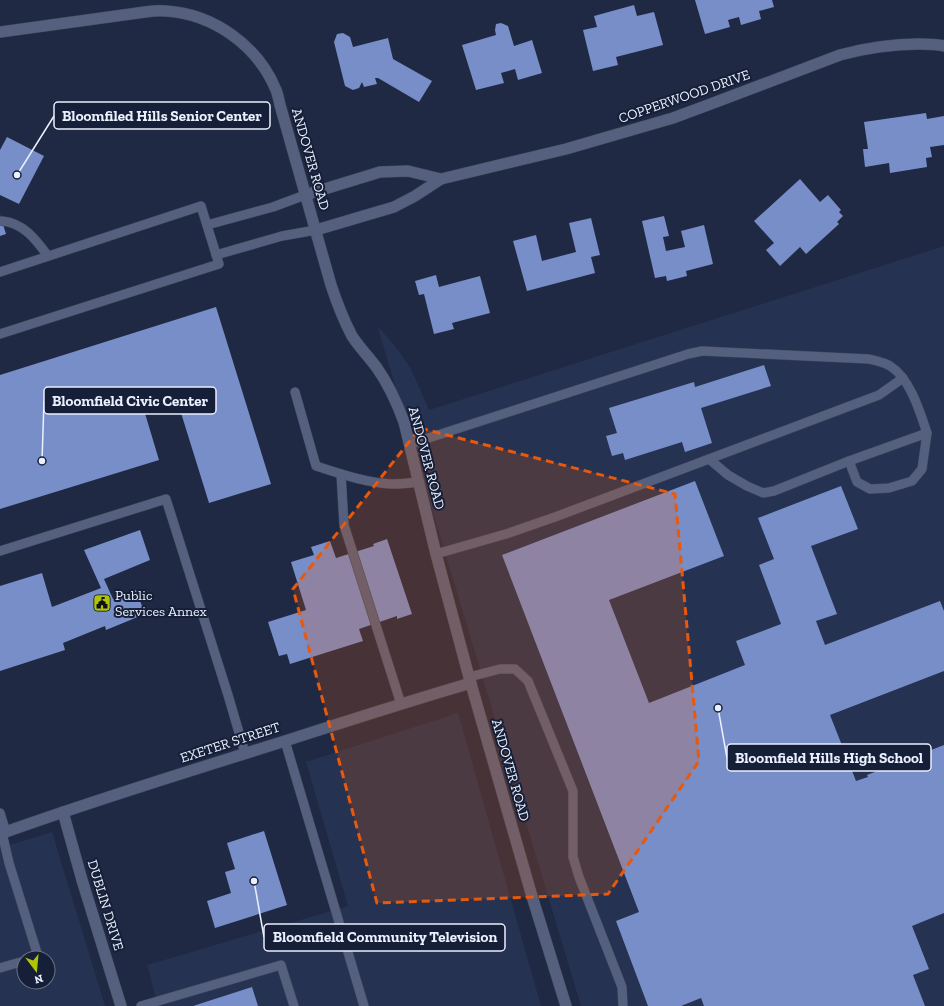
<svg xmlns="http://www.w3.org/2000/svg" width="944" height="1006" font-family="'Zilla Slab',serif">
<rect width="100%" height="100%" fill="#1f2943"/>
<g fill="#263252" fill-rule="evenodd">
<path d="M944 246V1006H581L377 325 399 351 411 369 420 389 429 410Z"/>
<path d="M458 713 541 1006H158L147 965 348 906 306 762Z"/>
<path d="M52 832 105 1006H0V848ZM24 958H48V982H24Z"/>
</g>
<g fill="#788ec9">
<path d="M695 0H772L774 7 759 11 761 19 741 25 739 17 728 20 730 27 705 34Z"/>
<path d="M634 5 637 16 654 12 663 45 616 57 618 65 593 71 583 30 597 27 594 16Z"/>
<path d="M501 23 508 26 514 46 532 40 542 73 518 80 515 69 501 73 504 83 476 90 462 45 496 35 495 30 496 24Z"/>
<path d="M343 33 350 37 353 47 388 38 393 59 432 81 419 102 378 78H375L377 84 364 87 362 82 359 88 353 90 345 86 334 42 337 34Z"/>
<path d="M926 113 927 119 944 116V145L930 147 932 157 926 158 927 167 890 173 889 163 865 167 863 149H868L864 122Z"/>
<path d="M7 137 44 156 19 204 0 195V150Z"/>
<path d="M800 179 820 202 828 195 841 210 839 212 843 216 837 222 839 224 806 254 800 247 780 266 766 250 774 243 754 221Z"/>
<path d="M0 215 6 234 0 236Z"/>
<path d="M664 216 669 236 663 237 666 251 685 247 681 231 704 225 713 264 686 271 687 276 667 281 666 276 655 278 642 221Z"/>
<path d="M591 218 600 255 591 257 595 273 527 291 513 241 536 235 542 261 576 252 569 223Z"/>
<path d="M436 275 439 287 480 276 490 313 452 323 454 329 434 334 424 294 419 295 415 281Z"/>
<path d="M216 307 271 484 209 503 177 400 144 410 159 460 0 509V375Z"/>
<path d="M764 365 771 386 701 408 712 443 685 452 682 442 625 460 623 453 612 456 606 436 617 433 609 408 694 382 695 387Z"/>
<path d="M695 481 724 556 609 600 649 703 745 665 736 641 781 624 759 565 774 559 758 518 841 486 858 529 811 546 837 614 816 621 825 645 940 601 944 611V671L830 715 856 781 868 777 867 775 944 745V913L912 926 929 969 913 975 925 1006H704L701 998 681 1006H648L616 921 639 912 502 555Z"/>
<path d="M140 530 150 560 104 579 113 599 136 590 145 614 106 630 105 626 63 643 65 650 0 671V586L42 573 52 607 101 588 84 550Z"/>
<path d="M387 539 412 614 397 619V616L359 629 363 641 290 664 287 654 279 656 268 622 306 610 291 562 314 555 311 547 330 541 336 558 374 546 373 544Z"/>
<path d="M264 831 287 905 215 928 207 901 231 893 225 872 235 869 227 843Z"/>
<path d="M252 987 258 1006H193Z"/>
</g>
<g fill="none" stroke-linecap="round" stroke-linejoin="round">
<defs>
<g id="service">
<path d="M2 221C24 223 36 240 48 256"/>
<path d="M207 225 273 207 305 195"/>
<path d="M216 255 282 236 316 230"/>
<path d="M0 272 201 206 219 264 0 334"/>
<path d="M295 392 316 466C341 474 366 483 393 484 401 484 410 483 418 482"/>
<path d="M410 444 688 354 702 351 869 359C876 361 884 362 890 366 910 378 920 412 927 433L849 461 774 491 763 493 747 486 728 475 709 459 555 517 509 533 436 554"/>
<path d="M709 459 879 395 903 378"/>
<path d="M849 461 857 482 870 489 889 488 912 481 922 469 927 433"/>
<path d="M341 474 344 525 401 704"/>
<path d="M0 551 166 499 228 695 245 753"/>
<path d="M469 677 500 669H515L528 681 573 791V857L579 877 622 987 623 1006"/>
<path d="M285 741 364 1006"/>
<path d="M0 813 6 832"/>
<path d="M2 833 9 863 38 956 32 958"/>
<path d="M0 968 24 961"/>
<path d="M141 1006 281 965 294 1006"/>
</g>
<g id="minor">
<path d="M0 32 145 12C152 11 159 10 166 11 214 14 258 46 276 90 278 95 279 100 280 105L331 285C337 303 343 319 352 336 359 347 369 357 377 368 389 385 397 403 404 422L436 554 469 677 531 893 566 1006"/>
<path d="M305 195 380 172 408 171 441 179"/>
<path d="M316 230 394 207 415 196 441 179 566 149 673 118 708 105 840 55C866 48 892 44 919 44 928 44 936 44 944 46"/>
<path d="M63 812 82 880 121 1006"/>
<path d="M0 834C94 800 190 771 285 741 347 721 409 701 471 683"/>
</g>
</defs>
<use href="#service" stroke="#3f465b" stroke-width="10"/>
<use href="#minor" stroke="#3f465b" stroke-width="12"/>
<use href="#service" stroke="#54607d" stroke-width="9"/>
<use href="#minor" stroke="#54607d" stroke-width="11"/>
</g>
<path fill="#e8590c" fill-opacity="0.2" stroke="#e8590c" stroke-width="3" stroke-dasharray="8 5" stroke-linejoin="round" d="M420 428 675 494 699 761 608 894 377 903 293 589Z"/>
<defs>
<symbol id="civic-square" viewBox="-11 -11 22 22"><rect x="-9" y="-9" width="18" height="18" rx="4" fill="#afc508" stroke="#161f38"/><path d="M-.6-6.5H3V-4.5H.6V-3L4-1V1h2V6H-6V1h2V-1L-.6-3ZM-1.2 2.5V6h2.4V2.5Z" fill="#111"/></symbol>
</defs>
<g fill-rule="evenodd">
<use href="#civic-square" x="92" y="593" width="20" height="20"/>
</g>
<g text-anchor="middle" stroke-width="4" stroke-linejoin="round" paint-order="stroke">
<g font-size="14" fill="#eaf0fe" stroke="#161f38">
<text transform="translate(684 96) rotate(-19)" y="5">COPPERWOOD DRIVE</text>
<text transform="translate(311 159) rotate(74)" y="5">ANDOVER ROAD</text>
<text transform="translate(427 458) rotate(75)" y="5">ANDOVER ROAD</text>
<text transform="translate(230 742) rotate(-18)" y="5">EXETER STREET</text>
<text transform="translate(511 770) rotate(74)" y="5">ANDOVER ROAD</text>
<text transform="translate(106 905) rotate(73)" y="5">DUBLIN DRIVE</text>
</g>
<g font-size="14" fill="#eaf0fe" stroke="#161f38" text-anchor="start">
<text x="115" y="600">Public<tspan x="115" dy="16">Services Annex</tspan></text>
</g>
</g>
<path fill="none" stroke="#eaf0fe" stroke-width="1.5" d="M17 175L54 116M42 461L44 401M718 708L727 758M254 881L264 937"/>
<g fill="#eaf0fe" stroke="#161f38" stroke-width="1.5">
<circle cx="17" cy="175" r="4"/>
<circle cx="42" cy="461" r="4"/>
<circle cx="718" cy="708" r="4"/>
<circle cx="254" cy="881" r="4"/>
</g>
<g fill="#161f38" stroke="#eaf0fe" stroke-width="1.5">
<rect x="54" y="102" width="216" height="27" rx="4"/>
<rect x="44" y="387" width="172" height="27" rx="4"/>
<rect x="727" y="744" width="204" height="27" rx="4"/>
<rect x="264" y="924" width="241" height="27" rx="4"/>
</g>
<g font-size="15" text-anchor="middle" font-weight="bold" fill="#eaf0fe">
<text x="162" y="121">Bloomfiled Hills Senior Center</text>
<text x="130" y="406">Bloomfield Civic Center</text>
<text x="829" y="763">Bloomfield Hills High School</text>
<text x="385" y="942">Bloomfield Community Television</text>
</g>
<g transform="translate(36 970) rotate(164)"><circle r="19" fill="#161f38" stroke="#6b7387"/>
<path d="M0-3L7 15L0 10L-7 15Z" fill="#afc508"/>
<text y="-6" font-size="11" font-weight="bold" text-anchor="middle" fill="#eaf0fe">N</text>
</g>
</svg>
